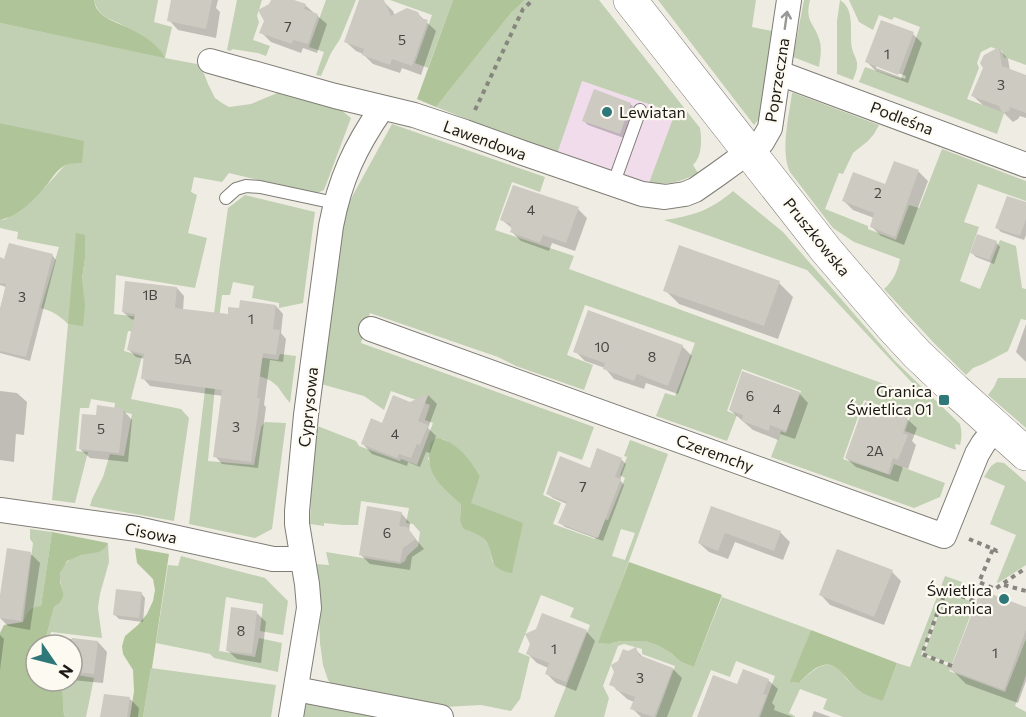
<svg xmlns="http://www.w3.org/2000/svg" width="1026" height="717" font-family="Commissioner,sans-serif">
<rect width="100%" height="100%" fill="#efede3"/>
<path fill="#f0dceb" d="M581 81 675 113 649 183 557 154Z"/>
<g fill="#c1cfb2" fill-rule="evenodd">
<path d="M94 0H158L154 22 172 27 165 58 197 64 203 71 208 84 215 98 222 103 229 107 251 104 282 91 334 104 351 118 324 190 315 194 229 173 222 182 194 177 191 192 197 195 188 233 207 238 195 288 116 275 114 314 191 323 167 336 128 331 124 351 142 356 131 399 181 409 189 418 174 521 90 506 92 499 103 477 110 454 124 456 132 414 114 410 115 403 91 399 89 408H80L76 451 88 452 75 503 52 500 68 324C59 315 52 311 41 308L59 247 17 239 18 232 0 228V220L6 219C19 208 35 198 47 185 60 171 72 157 84 142L0 123V23L164 57C152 48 139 35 126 27 111 18 99 19 94 0ZM85 258 82 279 83 325 68 324Z"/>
<path d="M237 0H262L257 16 259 22 253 40 270 46 266 56 258 53 232 49 231 51 227 50Z"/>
<path d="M326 0H356L340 39 331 53 321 76 316 75 324 52 309 47Z"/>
<path d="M390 0H453L428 68 415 63 432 15Z"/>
<path d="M525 0H599L700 128C702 140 702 157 693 165L698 173C681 182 668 185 649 183L675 113 582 81 557 154 436 107 511 13Z"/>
<path d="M658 0H756L752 27 772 31 775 52 760 118 754 125Z"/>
<path d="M804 0H810C804 23 816 24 820 42 822 51 820 59 819 67L793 57Z"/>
<path d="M840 0C856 10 849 33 852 48 853 54 858 60 857 66 857 71 854 76 853 80L837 74V21Z"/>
<path d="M849 0H1026V65L1004 57 1002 51 991 47 981 52 977 63 979 68 967 99 1004 113 997 134 859 82 865 67 901 79 920 27 894 17 892 20 879 15 873 30 859 22Z"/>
<path d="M792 93H794L879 125 874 134 868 141 853 153 843 174 839 173 825 209 868 226V229L896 240 909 205 919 208 942 149 1026 181V201L978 184 964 222 979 227 960 281 980 289 1000 240 1016 246 1022 288 1026 289V320L1021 319 1008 351 983 364 973 368 966 375 934 343 884 289C894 280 897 272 900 259L854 242 833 228 790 172C780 151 789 116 792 93Z"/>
<path d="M392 124 545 177 540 192 512 182 495 230 574 256 569 269 928 400 807 270 664 220C693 216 711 210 733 191L783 232 895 361 960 424C962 431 962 438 960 445L955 444 956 450 905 431 910 416 864 400 843 459 890 475 894 464 945 483 940 497 914 508 771 457 781 431 786 433 801 391 742 369 727 411 737 415 727 441 656 416 665 393 675 396 695 343 585 305 567 355 593 365 584 390 516 366 498 357 370 313 361 343 594 427 582 460 558 451 543 495 561 503 553 524 595 539 603 519 608 520 625 478 620 475 627 457 624 456 630 440 668 454 599 643 609 644 620 641H645L659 646 671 653 681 662 694 667 722 597 811 630 791 682 799 683C809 674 822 659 836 667 842 670 844 677 849 681 856 689 873 695 883 701L897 663 910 667 945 576 962 582 961 585 962 587 970 591 972 594 971 598 946 589 921 655 951 667 949 671 1005 692 1026 639V675L1015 706 1026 712V717H843L823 709 827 699 800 689 789 713 795 716V717H760L775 676 736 661 730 677 711 670 692 717H656L675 666 642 654V649L624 644 618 646 603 686 609 698 604 717H554L590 625 570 617 574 608 541 595 518 652 530 657 520 699 511 711 481 705 445 707 335 688 328 680 323 665 320 643 319 616 321 598 315 564 329 565 326 552 400 564 405 561 407 556 418 546 420 532 413 524 406 523 409 508 361 501 358 525H343L324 523V526L310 524 312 449 315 425 356 441 359 446 400 461 401 459 417 465 433 423 425 420 430 405 391 391 384 410 364 396 321 384 339 246 347 201H350L353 195ZM443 439C459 448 471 460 480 476L470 503 501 570 492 561 490 547 483 538 478 534 469 531 460 520 461 504 430 464 428 458ZM621 529 635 533 625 560 612 556Z"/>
<path d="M245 195 315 212 303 303 279 308V303L252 298 254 286 233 282 230 295H222L215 351 278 360 280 354 296 356 290 403C285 398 282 392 278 387 267 374 242 373 227 370L216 376 208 461 254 465 261 427 265 422 286 423 272 529 255 538 189 524 220 264 228 208Z"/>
<path d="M998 378H1026V428L988 395 994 387Z"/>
<path d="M997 462 1004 463 1026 482V565L998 583 997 582 1016 535 990 524 1005 486 984 477 991 466Z"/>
<path d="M30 529 52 532 41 606 23 622 33 543 30 539Z"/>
<path d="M108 543 109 562 100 594 98 608 102 638 51 632 48 645H44L54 607 60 603 64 595C60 580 55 570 71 559L106 547Z"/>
<path d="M181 556 265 578 288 601 283 635 260 631 263 604 226 597 219 651 255 657 259 638 282 643 278 672 214 658 210 654 156 643 168 565 178 566Z"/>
<path d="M947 592 975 603 952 664 924 654Z"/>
<path d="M151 668 276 685 271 717H143Z"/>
<path d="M72 674 94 678 86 717H65L62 704 61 685 58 681H72Z"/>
<path d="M303 703 396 717H298Z"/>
</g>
<g fill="#afc499">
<path d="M0 0H94C94 1 96 8 97 9 103 18 115 22 124 26 139 33 158 43 165 58L0 23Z"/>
<path d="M453 0H525L511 13 436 107 417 99Z"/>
<path d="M0 123 84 141 82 163C78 163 72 163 68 164 58 167 51 180 45 187 33 201 18 216 0 220Z"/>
<path d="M76 233 85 235V258L82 279 85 306 83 326 68 324Z"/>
<path d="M436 438C455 440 471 460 480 476L471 503 523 523 512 573C484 569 497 552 484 539 478 533 469 532 463 528L460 520 461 504C441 485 423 474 431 442Z"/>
<path d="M52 532 108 543 106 547 99 552 82 555 67 561 60 573V582L64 595 60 603 54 607 44 645H36V681H58C65 690 61 706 65 717H0V633L4 625 23 622C29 611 28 608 41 606Z"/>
<path d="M135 548 169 554 152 668H151L143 717H130L134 691 133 670 123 654 122 646 125 636 138 625 147 614 153 601 155 590 153 579 137 563Z"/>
<path d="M629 562 722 595 694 667 681 662 671 653 659 646 645 641H620L609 644 598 643Z"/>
<path d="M811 630 897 663 883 701C875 698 867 696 860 691 853 686 849 680 843 674 827 654 812 670 799 683L790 682Z"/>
</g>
<g fill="#0003" fill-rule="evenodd">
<path d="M173 0H218L216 8 220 12 216 38 178 30 169 20Z"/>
<path d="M272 0H290L305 5 327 24 317 53 303 48 301 53 271 42 261 32Z"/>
<path d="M361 0H379L383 1 393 11 395 16 417 13 436 31 421 75 402 68 400 73 373 64 363 54 356 51 346 42Z"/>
<path d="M913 34 922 43 908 83 876 71 867 62ZM876 65 906 76 905 79 876 68Z"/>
<path d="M999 49 1008 59 1010 71 1026 76V118L1020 116 1018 119 1013 122 1004 113 983 105 973 96 984 68Z"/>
<path d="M630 104 635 108 624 138 588 125 584 121Z"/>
<path d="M895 163 919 172 928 181 904 245 881 236 871 226 874 218 853 210 843 200 886 186Z"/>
<path d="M1026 204V235L1024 240 1001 232 997 228Z"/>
<path d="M578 209 587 218 575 251 552 243 549 251 521 241 512 232 513 229 502 220Z"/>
<path d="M996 242 1000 247 994 264 976 257 972 253Z"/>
<path d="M52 255 56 260 30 361 0 353V309L6 287 0 285V259L5 260Z"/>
<path d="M779 283 793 297 778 339 679 304 665 290Z"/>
<path d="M177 288 184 296 183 310 229 315 276 306 283 314 281 333 286 339 283 362 270 360 264 405 266 407 258 468 222 464 215 456 223 396 150 386 143 378 145 359 136 357 129 350 135 320 131 319 123 312Z"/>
<path d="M1026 324V362L1016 352Z"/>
<path d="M682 346 692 356 678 394 646 383 644 389 614 379 605 368 585 361 575 351Z"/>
<path d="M0 391 17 393 27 402 24 435 16 434 14 462 0 460Z"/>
<path d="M799 393 808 403 795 439 780 434 778 440 753 430 730 410Z"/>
<path d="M428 395 437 404 428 428 436 436 430 453 426 452 420 467 408 462 407 466 372 454 363 444 410 403Z"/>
<path d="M123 410 132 420 128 462 90 458 80 449 98 417Z"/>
<path d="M907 419 917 428 912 441 916 445 908 469 903 467 898 482 856 467 846 458Z"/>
<path d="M621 459 626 464 620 480 624 485 603 541 565 527 560 523 567 504 553 498 548 494 591 470Z"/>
<path d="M712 508 781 533 790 542 783 560 735 542 728 559 709 552 699 543Z"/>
<path d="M401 513 410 523 409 531 424 549 412 557 410 570 370 564 361 555Z"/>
<path d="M31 554 40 563 30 630 8 626 0 618V605Z"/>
<path d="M892 572 901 581 884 625 830 605 821 595Z"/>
<path d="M141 593 145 598 143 622 119 619 115 615Z"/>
<path d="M1026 608V681L1018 703 966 684 952 670Z"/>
<path d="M257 613 266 622 261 663 237 659 227 650Z"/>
<path d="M586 631 595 641 576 691 556 683 546 673 548 668 537 663 528 654Z"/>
<path d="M0 635 4 639 0 670Z"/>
<path d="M53 637 98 642 107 652 103 683 72 680V645H52Z"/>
<path d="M635 649 645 659 673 669 682 678 667 717H641L632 708 634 702 627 699 611 684 615 672 629 653Z"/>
<path d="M768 680 778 689 772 703 775 706 774 710 793 717H699L738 686Z"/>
<path d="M130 699 139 708 138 717H102Z"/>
<path d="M814 711 831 717H812Z"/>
</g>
<g fill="#cdcac1">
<path d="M171 0H212L206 29 167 21Z"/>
<path d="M271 0H294L306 4 304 9 318 14 308 44 293 40 292 44 259 33 264 21 258 10 269 4Z"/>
<path d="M359 0H384L391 16 407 8 418 12 421 18 428 20 412 66 392 59 390 65 362 55 364 49 344 42Z"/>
<path d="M881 20 914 32 898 75 865 62Z"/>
<path d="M999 47 1002 66 1026 75V113L1010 107 1009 111 1002 113 999 106 971 96 983 68 980 63 984 55Z"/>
<path d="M594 89 631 103 620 134 582 121Z"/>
<path d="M894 161 919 170 895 237 870 227 874 213 842 201 853 172 885 184Z"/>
<path d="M513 185 579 207 566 243 543 235 540 243 510 232 512 227H510L511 224 500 220Z"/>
<path d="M1007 196 1026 202V219L1020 236 995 228Z"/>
<path d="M977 234 997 241 989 260 970 253Z"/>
<path d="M9 243 53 254 26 357 0 351V309L6 284 0 283V257L4 259Z"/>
<path d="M679 245 780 281 764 326 663 291Z"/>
<path d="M125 281 177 287 175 308 228 314V307L239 308 240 300 276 305 273 329 280 330 276 355 263 353 257 398H260L251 462 213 457 222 390 141 379 144 354 127 350 135 314 122 312Z"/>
<path d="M588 310 683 345 668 386 637 374 634 381 603 369 605 363 573 352Z"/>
<path d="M742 371 800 392 786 431 770 425 769 431 742 421 743 415 729 410Z"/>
<path d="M429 393 418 421 428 425 420 445 417 444 411 458 399 454 397 458 361 444 371 418 382 423 393 395 410 402Z"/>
<path d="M865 402 908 417 903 433 908 435 898 460 893 458 888 474 845 458Z"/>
<path d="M97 405 124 409 119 453 79 449 82 414 96 415Z"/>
<path d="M597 448 622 458 615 477 621 479 598 538 558 523 567 502 546 494 560 456 590 468Z"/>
<path d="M367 506 402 512 399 526 407 527 416 539 403 548 400 562 359 555Z"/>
<path d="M711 506 781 531 774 551 725 533 718 551 698 543Z"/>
<path d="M7 548 31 552 21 621 0 618V595Z"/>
<path d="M837 549 893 570 874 617 819 595Z"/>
<path d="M116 589 142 592 139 618 113 615Z"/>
<path d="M981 590 1026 607V630L1004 690 950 670Z"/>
<path d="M231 607 257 611 252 654 226 651Z"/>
<path d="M542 613 587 630 566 682 545 674 549 663 526 654 530 644 525 634 536 629Z"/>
<path d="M72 638 98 641 94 674 72 672Z"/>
<path d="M636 647 639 655 673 668 654 717 630 709 635 697 616 690 615 687 609 685 614 672 611 665 618 661 623 649 628 651Z"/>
<path d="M743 669 769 679 763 694 767 695 758 717H697L713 675 737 684Z"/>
<path d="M104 694 130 697 127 717H100Z"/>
</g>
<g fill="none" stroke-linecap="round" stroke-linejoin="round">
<defs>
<g id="lane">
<path d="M613 185 640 110"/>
<path d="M226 198 236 189 246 186 260 187 335 203"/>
</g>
<g id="street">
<path d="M210 61 335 96 414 115 465 132 523 153 642 194 665 197 685 194 695 190 718 174 762 142 770 128 789 0"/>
<path d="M779 73 1026 165"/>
<path d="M371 329 944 536 977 454 983 444 996 427"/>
<path d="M0 510 137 529 273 559H302"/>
<path d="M296 689 441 717"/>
<path d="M291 717 309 608 307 584 297 524V511L306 415 331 226C340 179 355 147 382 108"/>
</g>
<path id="secondary" d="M630 0 826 250 892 327 917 354 955 390 1026 454"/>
</defs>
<use href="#lane" stroke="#7f7d75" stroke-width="14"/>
<use href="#street" stroke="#7f7d75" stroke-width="26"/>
<use href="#secondary" stroke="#7f7d75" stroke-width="34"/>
<g stroke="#86857e" stroke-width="4" stroke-dasharray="4.5 4.5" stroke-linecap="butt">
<path d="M475 110 523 9 533 0"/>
<path d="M969 539 993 549 979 582 995 589 1026 568"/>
<path d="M993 549 997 551 999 548"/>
<path d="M1004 585 1026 591"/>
<path d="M986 591 988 585"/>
<path d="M952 666 922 654 946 590 977 602"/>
</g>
<use href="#lane" stroke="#fff" stroke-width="12"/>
<use href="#street" stroke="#fff" stroke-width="24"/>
<use href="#secondary" stroke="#fff" stroke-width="33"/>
</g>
<defs><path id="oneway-shaft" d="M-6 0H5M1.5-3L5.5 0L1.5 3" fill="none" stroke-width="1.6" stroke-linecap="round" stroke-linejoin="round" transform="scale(1.5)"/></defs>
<use stroke="#989896" href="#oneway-shaft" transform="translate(786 20) rotate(-82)"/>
<g fill="#2e787a" stroke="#fdfaf1" stroke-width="2">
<circle cx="607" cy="112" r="6"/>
<rect x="938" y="394" width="12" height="12" rx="3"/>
<circle cx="1004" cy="599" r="6"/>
</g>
<g text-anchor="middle" stroke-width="4.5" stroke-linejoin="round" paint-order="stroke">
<g font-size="14" fill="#474541">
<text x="288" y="32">7</text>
<text x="402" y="45">5</text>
<text x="887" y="59">1</text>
<text x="1001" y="90">3</text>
<text x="878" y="198">2</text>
<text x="531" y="215">4</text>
<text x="150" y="300">1B</text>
<text x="22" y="302">3</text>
<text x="251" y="324">1</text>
<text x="602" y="352">10</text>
<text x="652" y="362">8</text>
<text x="183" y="364">5A</text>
<text x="750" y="401">6</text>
<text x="777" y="414">4</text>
<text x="236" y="432">3</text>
<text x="101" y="434">5</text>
<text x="395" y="439">4</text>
<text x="875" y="456">2A</text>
<text x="583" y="492">7</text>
<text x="387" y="538">6</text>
<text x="241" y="636">8</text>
<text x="554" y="654">1</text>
<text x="995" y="658">1</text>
<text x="640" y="683">3</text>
</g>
<g font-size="16" fill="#1a1916" stroke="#fdfaf1">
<text transform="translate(777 80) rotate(-81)" y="6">Poprzeczna</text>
<text transform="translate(902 118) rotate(21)" y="6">Podleśna</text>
<text transform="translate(485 140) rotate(20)" y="6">Lawendowa</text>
<text transform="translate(817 237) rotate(51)" y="6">Pruszkowska</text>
<text transform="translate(308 407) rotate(-84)" y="6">Cyprysowa</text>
<text transform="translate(715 453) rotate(20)" y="6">Czeremchy</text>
<text transform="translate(151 533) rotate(11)" y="6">Cisowa</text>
</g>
<g font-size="16" fill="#1a1916" stroke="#fdfaf1" text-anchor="end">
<text x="619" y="118" text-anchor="start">Lewiatan</text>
<text x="932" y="397">Granica<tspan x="932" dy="18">Świetlica 01</tspan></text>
<text x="992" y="596">Świetlica<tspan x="992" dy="18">Granica</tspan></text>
</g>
</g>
<g transform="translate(54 663) rotate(125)"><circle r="28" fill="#fdfaf1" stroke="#a2a099" stroke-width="1.5"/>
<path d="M0-4.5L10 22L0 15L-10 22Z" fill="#2e787a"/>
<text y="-9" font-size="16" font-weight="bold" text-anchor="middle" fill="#1a1916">N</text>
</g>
</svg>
